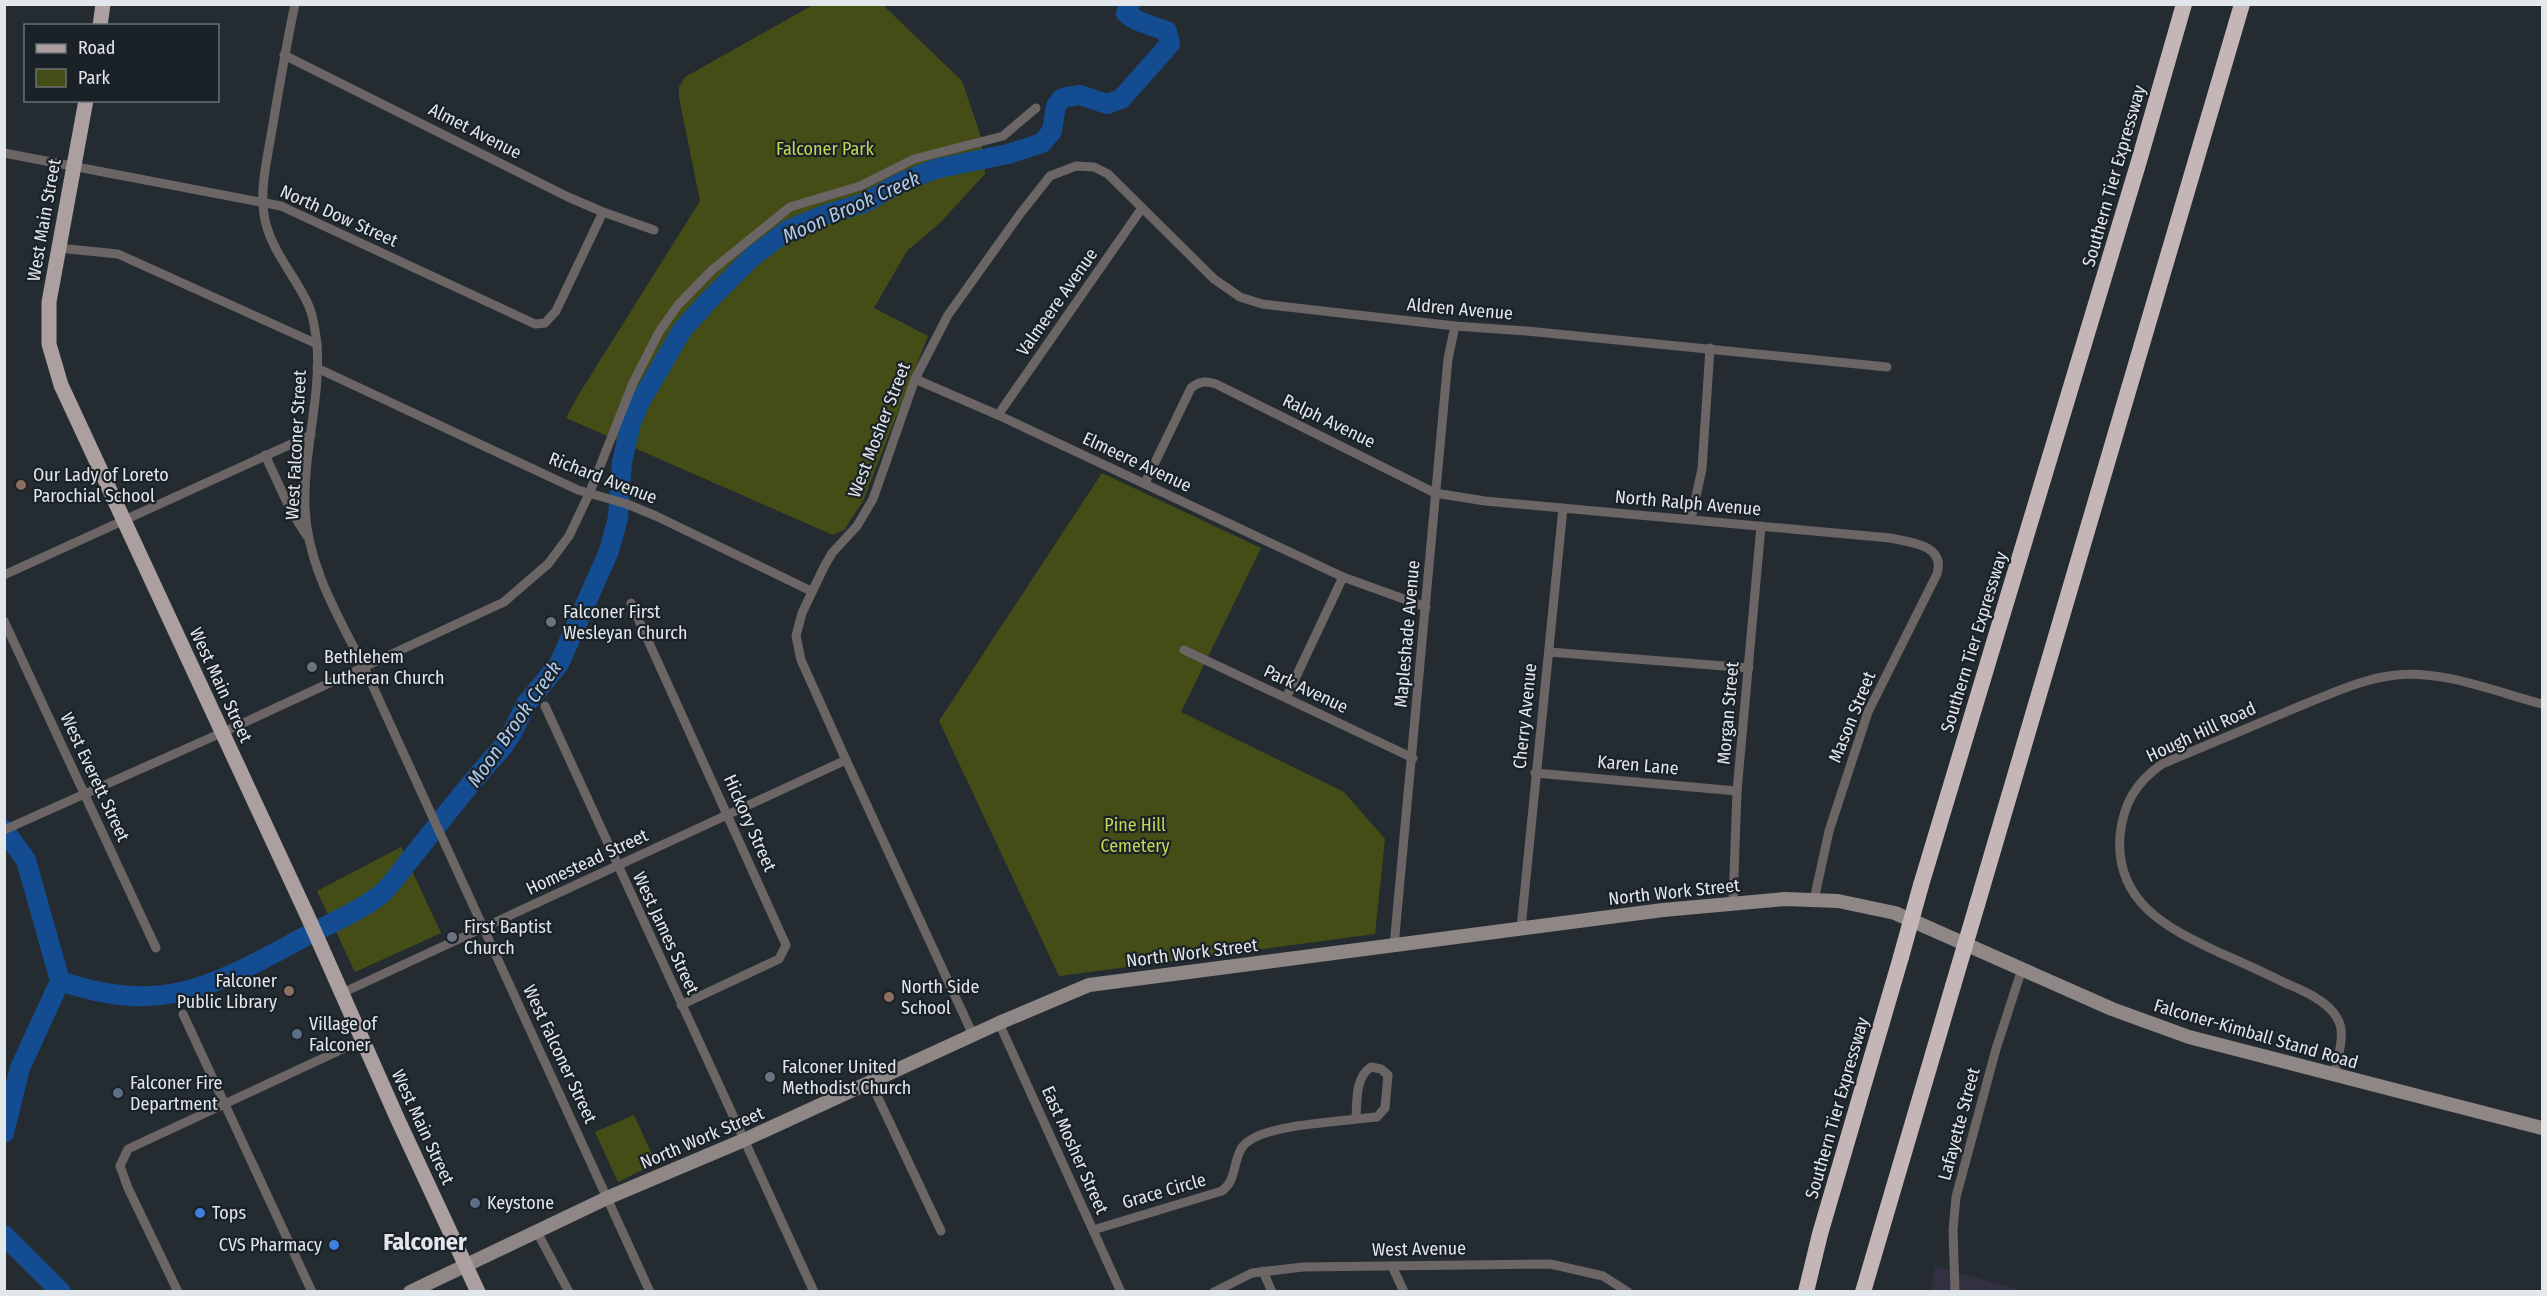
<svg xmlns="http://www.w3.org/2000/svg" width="2547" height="1296" font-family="'Fira Sans Condensed',sans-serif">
<rect width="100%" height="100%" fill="#242c32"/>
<path fill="#323041" d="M1935 1266 2022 1291 1931 1292Z"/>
<g fill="#454d16">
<path d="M813 5H883L962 81 981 137 985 174 939 224 907 251 874 308 928 336 863 501 844 530 833 535 566 418 579 394 700 201 679 97V87L685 77Z"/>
<path d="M1102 473 1261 548 1181 712 1344 792 1385 839 1375 934 1059 976 939 721Z"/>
<path d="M401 847 441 933 355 972 317 891Z"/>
<path d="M634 1115 656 1163 618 1182 595 1132Z"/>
</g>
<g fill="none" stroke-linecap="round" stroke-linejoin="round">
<g stroke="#144c91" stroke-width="20">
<path d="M4 830 26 860 60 981 20 1068 4 1133"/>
<path d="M60 981C163 1016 214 986 304 937 329 924 358 912 380 895 392 885 402 869 412 857 442 820 470 782 502 748L512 733 526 704 559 664 609 551 618 518 622 462 631 423 639 404 682 330 709 300 752 257 788 230 824 215 864 203 900 183 935 169 1008 154 1042 143 1052 131 1056 106 1061 99 1066 97 1080 95 1107 104 1121 99 1170 44 1167 31C1153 26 1137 23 1126 13L1130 4"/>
<path d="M4 1235 61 1292"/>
</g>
<g stroke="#6b6566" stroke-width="9">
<path d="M295 4C286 46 279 88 272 130 267 160 258 194 266 224 274 254 295 276 308 304 314 316 315 331 317 344 321 398 303 453 305 507 307 565 338 616 364 667L650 1292"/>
<path d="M284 55 568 197 603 212 654 230"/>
<path d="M4 153 281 206 535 324 545 323 556 311 603 212"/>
<path d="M58 248 118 254 317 344"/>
<path d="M317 368 578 490 627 504 656 516 811 591"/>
<path d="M915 379 998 415 1343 577 1426 607"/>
<path d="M998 415 1142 208"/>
<path d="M265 455 291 511 307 536"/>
<path d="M1145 483 1191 388C1199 381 1206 381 1216 384L1435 493 1485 501 1890 538C1910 542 1946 545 1937 574L1868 712 1829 831 1814 900"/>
<path d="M1691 519 1702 469 1710 348"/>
<path d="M4 575 311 435"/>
<path d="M631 603 786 945 779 959 681 1005"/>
<path d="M4 621 156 948"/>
<path d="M1184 650 1413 758"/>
<path d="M1549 652 1749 668"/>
<path d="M1286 698 1343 577"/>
<path d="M545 706 814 1292"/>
<path d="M1535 773 1737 791"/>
<path d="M4 830 239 725 504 602 548 564 569 536 589 494 633 383 659 332 678 305 712 270 790 207 860 186 914 159 1003 136 1036 108"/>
<path d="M1733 903 1737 791 1761 526"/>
<path d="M1521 928 1563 508"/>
<path d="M1394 946 1448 359 1455 326"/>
<path d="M342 993 846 760"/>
<path d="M183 1014 312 1292"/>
<path d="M999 1023 1121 1292"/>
<path d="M973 1035 846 760 801 660 796 636 802 613 824 567 832 553 857 526 873 499 915 379 948 315 1020 214 1050 176 1076 166 1094 167 1108 174 1214 279 1240 297 1262 304 1455 326 1527 331 1887 367"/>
<path d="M1371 1067 1381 1069 1388 1075 1385 1108 1377 1117 1356 1119C1357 1102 1355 1077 1371 1067Z"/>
<path d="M2334 1076C2337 1059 2347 1033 2337 1018 2328 1001 2302 990 2285 983 2263 972 2241 962 2218 952 2167 928 2115 902 2120 836 2123 804 2136 782 2162 764 2210 744 2257 724 2305 704 2333 693 2365 678 2396 675 2444 670 2496 692 2542 704"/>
<path d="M871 1083 941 1231"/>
<path d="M1093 1230 1222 1191C1236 1181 1233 1163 1241 1149 1255 1125 1329 1123 1356 1119"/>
<path d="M537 1232 569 1292"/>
<path d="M1392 1266 1404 1292"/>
<path d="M1263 1271 1272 1292"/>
<path d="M178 1292 128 1188 120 1166 128 1149 362 1040"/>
<path d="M1214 1292 1252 1273 1303 1267 1550 1264 1603 1276 1628 1292"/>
<path d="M1955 1292 1953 1230 1956 1197 1996 1049 2022 969"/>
</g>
<path stroke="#8f8686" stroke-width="14" d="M410 1292 607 1198 744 1140 999 1023 1089 985 1663 910 1785 899 1838 901 1895 913 2112 1009 2189 1037 2542 1128"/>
<g stroke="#ab9fa0" stroke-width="15">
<path d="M100 26 103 4"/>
<path d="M86 100 49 302V344L61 385 308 917 398 1120 478 1292"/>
</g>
<g stroke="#c4b6b7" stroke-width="16">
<path d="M1921 885 2139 161 2184 4"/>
<path d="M1977 905 2242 4"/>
<path d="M1806 1292 1820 1234 1901 957"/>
<path d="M1863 1292 1953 986"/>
</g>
<g stroke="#c4b6b7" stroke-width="16">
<path d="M1901 957 1921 885"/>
<path d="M1953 986 1977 905"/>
</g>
</g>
<g fill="#8d6e63" stroke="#1a2228" stroke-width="2">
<circle cx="21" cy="485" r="6"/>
<circle cx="289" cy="991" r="6"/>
<circle cx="889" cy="997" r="6"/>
</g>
<g fill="#6b7280" stroke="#1a2228" stroke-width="2">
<circle cx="551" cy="622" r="6"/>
<circle cx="312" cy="667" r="6"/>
<circle cx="452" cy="937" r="6"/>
<circle cx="770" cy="1077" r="6"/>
</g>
<g fill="#5c6f8a" stroke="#1a2228" stroke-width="2">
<circle cx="297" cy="1034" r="6"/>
<circle cx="118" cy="1093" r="6"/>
<circle cx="475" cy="1203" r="6"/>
</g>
<g fill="#3f7fe0" stroke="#1a2228" stroke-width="2">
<circle cx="200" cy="1213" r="6"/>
<circle cx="334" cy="1245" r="6"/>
</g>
<g text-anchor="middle" stroke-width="4.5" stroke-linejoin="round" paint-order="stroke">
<g font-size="18" fill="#e2e7ec" stroke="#1a2228">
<text transform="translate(475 131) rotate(27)" y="6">Almet Avenue</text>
<text transform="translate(2114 176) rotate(-74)" y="6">Southern Tier Expressway</text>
<text transform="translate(339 216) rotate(24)" y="6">North Dow Street</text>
<text transform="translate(44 220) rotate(-80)" y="6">West Main Street</text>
<text transform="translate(1057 302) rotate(-55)" y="6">Valmeere Avenue</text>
<text transform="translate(1460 309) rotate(5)" y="6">Aldren Avenue</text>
<text transform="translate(1329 421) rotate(26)" y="6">Ralph Avenue</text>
<text transform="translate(879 430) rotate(-69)" y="6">West Mosher Street</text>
<text transform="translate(296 445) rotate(-87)" y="6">West Falconer Street</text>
<text transform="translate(1137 462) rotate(25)" y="6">Elmeere Avenue</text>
<text transform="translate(603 478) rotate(21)" y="6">Richard Avenue</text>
<text transform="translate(1688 503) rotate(5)" y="6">North Ralph Avenue</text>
<text transform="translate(1407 634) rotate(-85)" y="6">Mapleshade Avenue</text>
<text transform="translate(1974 642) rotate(-73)" y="6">Southern Tier Expressway</text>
<text transform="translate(221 685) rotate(65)" y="6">West Main Street</text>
<text transform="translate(1306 689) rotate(25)" y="6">Park Avenue</text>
<text transform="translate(1728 713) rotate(-85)" y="6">Morgan Street</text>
<text transform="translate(1525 716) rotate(-84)" y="6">Cherry Avenue</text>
<text transform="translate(1852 717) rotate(-68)" y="6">Mason Street</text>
<text transform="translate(2201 732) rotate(-25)" y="6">Hough Hill Road</text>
<text transform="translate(1638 765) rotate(5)" y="6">Karen Lane</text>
<text transform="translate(95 777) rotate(65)" y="6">West Everett Street</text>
<text transform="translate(750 823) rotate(66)" y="6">Hickory Street</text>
<text transform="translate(587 862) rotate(-25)" y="6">Homestead Street</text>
<text transform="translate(1674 892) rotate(-6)" y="6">North Work Street</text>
<text transform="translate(666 933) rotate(65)" y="6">West James Street</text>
<text transform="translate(1192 953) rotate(-7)" y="6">North Work Street</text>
<text transform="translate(2256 1034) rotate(16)" y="6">Falconer-Kimball Stand Road</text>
<text transform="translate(560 1054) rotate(65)" y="6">West Falconer Street</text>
<text transform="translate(1837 1108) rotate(-74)" y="6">Southern Tier Expressway</text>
<text transform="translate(1959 1124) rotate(-75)" y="6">Lafayette Street</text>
<text transform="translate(423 1127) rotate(65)" y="6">West Main Street</text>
<text transform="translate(702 1138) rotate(-23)" y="6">North Work Street</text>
<text transform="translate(1075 1150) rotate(66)" y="6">East Mosher Street</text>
<text transform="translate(1164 1191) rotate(-16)" y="6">Grace Circle</text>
<text transform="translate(1419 1249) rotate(-1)" y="6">West Avenue</text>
</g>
<g font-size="18" fill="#c2d753" stroke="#1a2228">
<text x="825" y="155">Falconer Park</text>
<text x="1135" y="831">Pine Hill<tspan x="1135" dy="21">Cemetery</tspan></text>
</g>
<g font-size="18" fill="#e2e7ec" stroke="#1a2228" text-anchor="start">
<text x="33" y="481">Our Lady of Loreto<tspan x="33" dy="21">Parochial School</tspan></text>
<text x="563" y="618">Falconer First<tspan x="563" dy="21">Wesleyan Church</tspan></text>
<text x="324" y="663">Bethlehem<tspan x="324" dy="21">Lutheran Church</tspan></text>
<text x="464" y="933">First Baptist<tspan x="464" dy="21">Church</tspan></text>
<text x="277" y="987" text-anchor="end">Falconer<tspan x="277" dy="21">Public Library</tspan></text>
<text x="901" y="993">North Side<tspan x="901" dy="21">School</tspan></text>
<text x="309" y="1030">Village of<tspan x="309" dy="21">Falconer</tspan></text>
<text x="782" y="1073">Falconer United<tspan x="782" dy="21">Methodist Church</tspan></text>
<text x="130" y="1089">Falconer Fire<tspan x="130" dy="21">Department</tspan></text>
<text x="487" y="1209">Keystone</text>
<text x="212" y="1219">Tops</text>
<text x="322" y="1251" text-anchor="end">CVS Pharmacy</text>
</g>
<g font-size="20" font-style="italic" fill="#adcaf0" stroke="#1a2228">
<text transform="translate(851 207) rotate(-24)" y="7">Moon Brook Creek</text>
<text transform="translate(514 724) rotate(-55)" y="7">Moon Brook Creek</text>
</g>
<g font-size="24" font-weight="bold" fill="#e2e7ec" stroke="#1a2228">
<text x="425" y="1250">Falconer</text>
</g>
</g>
<rect width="2547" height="1296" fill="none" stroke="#e2e7ec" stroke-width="12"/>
<rect x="24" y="24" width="195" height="78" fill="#1a2228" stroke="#6a7176" stroke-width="1.5"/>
<rect x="36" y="44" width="30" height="9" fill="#ab9fa0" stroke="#6a7176" stroke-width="1.5"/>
<text x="78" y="54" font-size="18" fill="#e2e7ec">Road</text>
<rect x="36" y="69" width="30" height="18" fill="#454d16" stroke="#6a7176" stroke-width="1.5"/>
<text x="78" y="84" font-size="18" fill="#e2e7ec">Park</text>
</svg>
